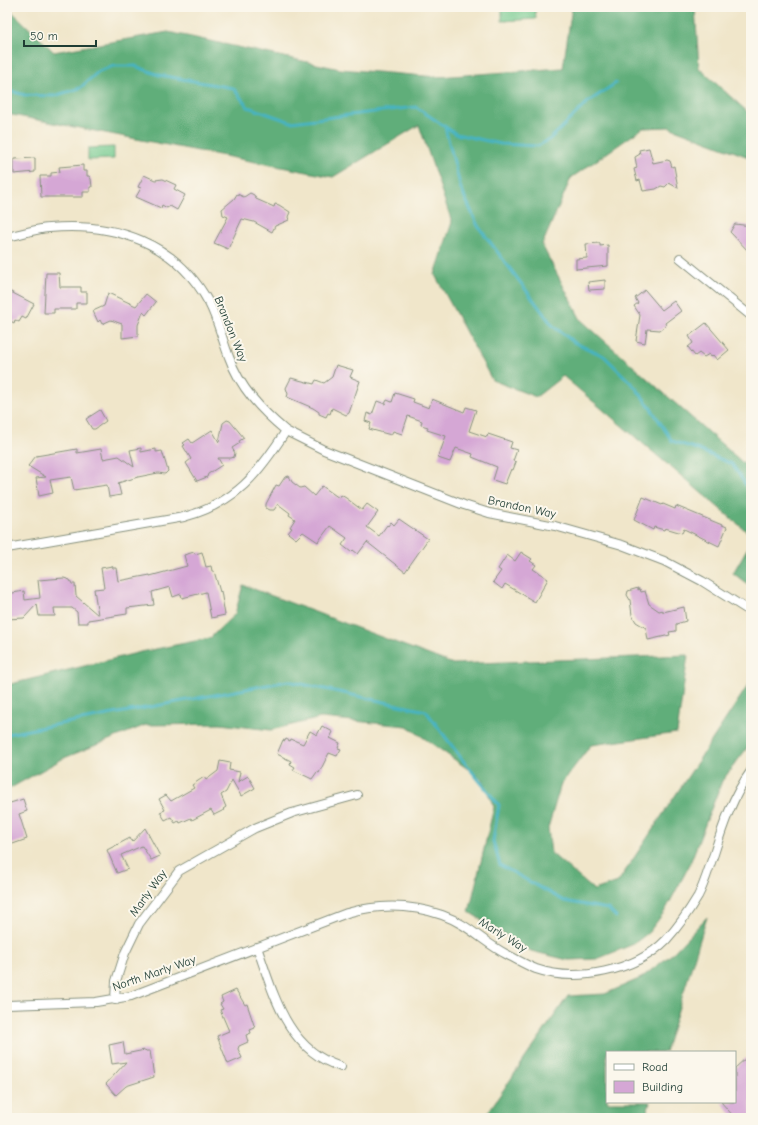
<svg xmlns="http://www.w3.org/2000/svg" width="758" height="1125" font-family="'Comic Neue',sans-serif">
<rect width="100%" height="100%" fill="#fbf7ec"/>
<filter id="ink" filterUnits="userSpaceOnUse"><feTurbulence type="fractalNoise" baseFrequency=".025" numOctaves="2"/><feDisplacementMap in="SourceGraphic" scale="8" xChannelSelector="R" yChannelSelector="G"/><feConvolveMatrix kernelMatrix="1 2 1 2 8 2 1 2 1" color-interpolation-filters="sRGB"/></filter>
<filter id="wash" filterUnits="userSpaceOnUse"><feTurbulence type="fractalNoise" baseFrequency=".012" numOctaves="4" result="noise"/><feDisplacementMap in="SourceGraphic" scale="16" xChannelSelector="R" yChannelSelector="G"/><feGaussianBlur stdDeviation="0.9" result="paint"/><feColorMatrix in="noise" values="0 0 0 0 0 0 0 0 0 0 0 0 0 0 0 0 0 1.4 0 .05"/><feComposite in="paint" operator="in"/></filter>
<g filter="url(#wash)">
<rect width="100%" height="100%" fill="#f0e6ca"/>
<g fill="#75ca8f" stroke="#4a8462">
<path d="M502 7H535L536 19 502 21Z"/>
<path d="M114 147V159L88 160V148Z"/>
</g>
<g fill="#60ae7a" stroke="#407657">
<path d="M7 7 54 52 168 32 340 69 437 77 563 68 572 7H695L699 68 751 115V158L669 127 643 128 571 178 542 245 581 320 751 470V535L563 376 536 397 492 380 435 275 452 222 419 125 333 177 7 114Z"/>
<path d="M751 542V587L733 573Z"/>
<path d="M243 585 453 664 688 655 677 733 591 745 561 784 548 828 551 853 594 890 618 882 751 681V743L722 781 689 866 665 911 649 932 634 944 597 959 568 960 531 951 469 912 494 807 482 779 407 726 321 718 271 730 220 724 146 725 64 758 7 790V685L141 652 210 638 235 614Z"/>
<path d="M707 917 665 1052H607V1102H650L645 1118H484L568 996 605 994 641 978 672 954Z"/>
</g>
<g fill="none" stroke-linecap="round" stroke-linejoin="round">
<g stroke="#47b4c3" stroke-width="3">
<path d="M7 90 25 95 54 96 80 88 99 71 113 66H135L159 75 233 88 248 107 291 122 416 107 456 134 501 144 538 146 550 139 588 102 616 83"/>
<path d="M445 127 461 189 478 226 553 326 575 343 604 356 636 388 654 413 672 441 694 448 732 464 748 488"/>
<path d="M7 734 288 681 426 711 461 758 499 805 493 841 500 865 564 901 608 909 616 917"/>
</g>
</g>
<g id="blocks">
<g fill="#d5a7d5">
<path d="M649 148 653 163 667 160 670 161 672 167 674 166 678 188 669 183 665 187 661 186 656 189 643 191 640 180 637 181 634 169 637 168 635 157 640 154 639 150Z"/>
<path d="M35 158V172L14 174V159Z"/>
<path d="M83 165V171H87V176H89L91 179 92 187H90V192H83V197H41L40 176H51V173L60 172 59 167Z"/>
<path d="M144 175 155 180 163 179 176 185 174 189 185 195 177 210 170 206 167 208 162 205 161 208 136 197 141 188 138 187Z"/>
<path d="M250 193 254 195 256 199 274 207 275 204 279 205 290 212 288 217 289 220 275 226 272 232 254 222 242 219 228 249 214 243 228 217 223 215 222 209 234 199 237 194 244 197Z"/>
<path d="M735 224 751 226V254L730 232Z"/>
<path d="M600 243V246L608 245V266L576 269V259L587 258 586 244Z"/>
<path d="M46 273H59L60 287H81V292H87V303H76V309H54V313H44Z"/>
<path d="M605 280V289L589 290 588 282Z"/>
<path d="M7 290 34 304 26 319 22 317 19 322 15 320 14 323 7 319Z"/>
<path d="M645 290 662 310 674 301 681 311 665 323 666 325 660 330 647 329 645 343 636 341 640 315 634 306 638 303 635 298Z"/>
<path d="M108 293 136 306 146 294 156 302 146 315 143 312 138 325V336L122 338V324L111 320 102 324 100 320 98 322 93 311 104 306Z"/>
<path d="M706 323 729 350 717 360 713 355 711 357 709 354 704 357 699 353 695 356 688 347 693 343 689 336Z"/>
<path d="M336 365 353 370 350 377 360 381 349 413 346 415 332 408 330 414 328 413 326 417 319 414V412L313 408 287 397 288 394 286 388 291 378 314 384 316 380 324 383 332 377Z"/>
<path d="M395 393 414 399 413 402 429 408 432 399 464 412 466 407 476 410 469 431 487 437 488 434 512 442 510 448 517 450 513 461 516 462 513 470 511 469 505 484 493 480 497 467 472 457 473 454 456 448 450 462 438 458 446 436 427 430 428 427 421 425 422 421 408 416 402 434 393 431 391 435 369 429 371 423 365 421 367 413 372 415 377 401 385 404 387 400 392 402Z"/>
<path d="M100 410 106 421 95 429H92L86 419Z"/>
<path d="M227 420 230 421 244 438 239 441 240 443 232 448 235 453 234 457 231 458H218L222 465 208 474 207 477 197 481 186 463 191 459 183 446 185 445 183 443 189 439 192 443 212 430 219 442 223 423Z"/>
<path d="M141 448V452L156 449V452L162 451 168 471 165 474 158 473 138 477 118 483 121 495 109 497 107 485 74 490 71 477 50 480 53 493 39 496 36 478 46 477 28 466 36 456 77 449V453L101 449 103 459 119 456 134 467 130 450Z"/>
<path d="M289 476 292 482 300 488 304 487 314 496 322 486 339 498 341 495 346 498 362 510 367 504 378 512 367 527 379 536 387 525 388 526 391 522 394 525 399 519 428 539 405 572 367 542 358 554 353 550 351 552 342 545 347 538 330 526 318 542 303 532 296 539 288 533 292 528 290 527 295 519 289 515 290 513 278 504 274 510H270L266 508V504L276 485 279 486 285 477Z"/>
<path d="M643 497 662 505 663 504 675 509 676 506 727 527 719 546 684 529 682 533 665 528 664 530 654 527 653 530 634 520Z"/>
<path d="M194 552 195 554 202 552 206 567 211 566 212 571H214L220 592 221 591 225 615 211 618 206 592 182 598 181 594 173 597 170 587 152 592 154 605 127 608V614L88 620V623H78L77 612 72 608H54L55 616H39L37 604 24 618 7 619V594L24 591 25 600 40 598 38 580 64 578 70 580 72 584H75L76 596 98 615 94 589 104 588 101 568 112 566 113 568H116L118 581 150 575V576L187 566 184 555Z"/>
<path d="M521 552 532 559 530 561 536 565 533 569 548 579 535 602 505 584 502 589 493 582 501 571 498 569 507 555 515 561Z"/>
<path d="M638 588V590L640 589 641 592 645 591 649 604 659 611 663 610V612L684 607 686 621 676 624V631L669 632 670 635 648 640 646 628 636 622 632 615 630 600 627 595 628 591Z"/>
<path d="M322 726 333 732 330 738 340 743 338 748 341 749 337 756 329 753 319 773 317 772 312 779 293 770 295 767 290 764 291 761 277 754 283 740 285 741 286 739 290 741 291 739 303 744 310 731 317 735Z"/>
<path d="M220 761 230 763 229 770 240 772 238 782 248 776 255 788 241 796 232 780 226 792 221 795 226 807 223 809 224 810 214 815 211 810 192 820 191 818 180 823 179 821 175 823 171 817 165 820 160 812 165 810 159 799 166 795 171 801 194 788 192 785 204 777 206 780 218 771Z"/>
<path d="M23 799 27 811 19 814 27 839 7 846V804Z"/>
<path d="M145 828 160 856 151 860 142 846 121 855 128 869 117 873 107 850 130 838 132 842Z"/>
<path d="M236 990 245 1005 247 1004 255 1028 250 1030 251 1033 246 1035 248 1042 239 1046 238 1049 242 1058 228 1064 217 1036 229 1031 220 1010 223 1009 220 1004 223 1002 221 997Z"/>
<path d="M123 1042 125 1054 145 1050 146 1051H150L154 1077 126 1086 116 1095 106 1084 126 1062 112 1064 109 1045Z"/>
<path d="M746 1058 751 1064V1118H735L721 1102H735V1068Z"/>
</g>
</g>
</g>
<g filter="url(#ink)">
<use href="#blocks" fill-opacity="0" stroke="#88927f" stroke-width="1"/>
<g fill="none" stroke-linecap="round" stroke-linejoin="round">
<defs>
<g id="minor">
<path d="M7 237C21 234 35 229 49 228 114 222 176 242 209 303 218 320 222 339 229 357 240 388 261 410 286 431 258 474 236 503 184 517L7 548"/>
<path d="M680 258 751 316"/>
<path d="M286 431 324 450 464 505 489 513 555 526 622 545 664 561 702 581 751 612"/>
<path d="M257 947C274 995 287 1050 341 1067"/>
<path d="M115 1000 116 981 125 953 139 924 179 871 255 828 292 813 357 795"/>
<path d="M7 1005 96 1002 131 996 347 913C379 904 410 904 442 915 468 924 483 942 506 954 516 959 526 965 536 969 576 983 636 971 666 940 678 927 689 911 698 896 705 883 709 867 714 854 723 825 733 796 751 771"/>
</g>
</defs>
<use href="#minor" stroke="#88927f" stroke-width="10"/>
<use href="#minor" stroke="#fff" stroke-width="8"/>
</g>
</g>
<g text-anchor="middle" stroke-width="4" stroke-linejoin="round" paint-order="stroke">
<g font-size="12" fill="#1f3d34" stroke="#fbf7ec">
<text transform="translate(231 329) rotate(68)" y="4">Brandon Way</text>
<text transform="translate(522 507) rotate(12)" y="4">Brandon Way</text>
<text transform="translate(148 893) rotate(-54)" y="4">Marly Way</text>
<text transform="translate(503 935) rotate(32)" y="4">Marly Way</text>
<text transform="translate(154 973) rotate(-19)" y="4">North Marly Way</text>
</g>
</g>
<rect width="758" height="1125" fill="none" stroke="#fbf7ec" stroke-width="24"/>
<rect x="606" y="1051" width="130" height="52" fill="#fbf7ec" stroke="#a3ada2"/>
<rect x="614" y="1064" width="20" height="6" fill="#ffffff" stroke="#a3ada2"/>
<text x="642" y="1071" font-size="12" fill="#1f3d34">Road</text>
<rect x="614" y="1081" width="20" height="12" fill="#d5a7d5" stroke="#a3ada2"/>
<text x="642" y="1091" font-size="12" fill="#1f3d34">Building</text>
<path d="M24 40v6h72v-6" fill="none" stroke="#1f3d34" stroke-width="2"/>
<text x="30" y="40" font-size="12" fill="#1f3d34" stroke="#fbf7ec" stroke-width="3" paint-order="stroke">50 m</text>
</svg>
